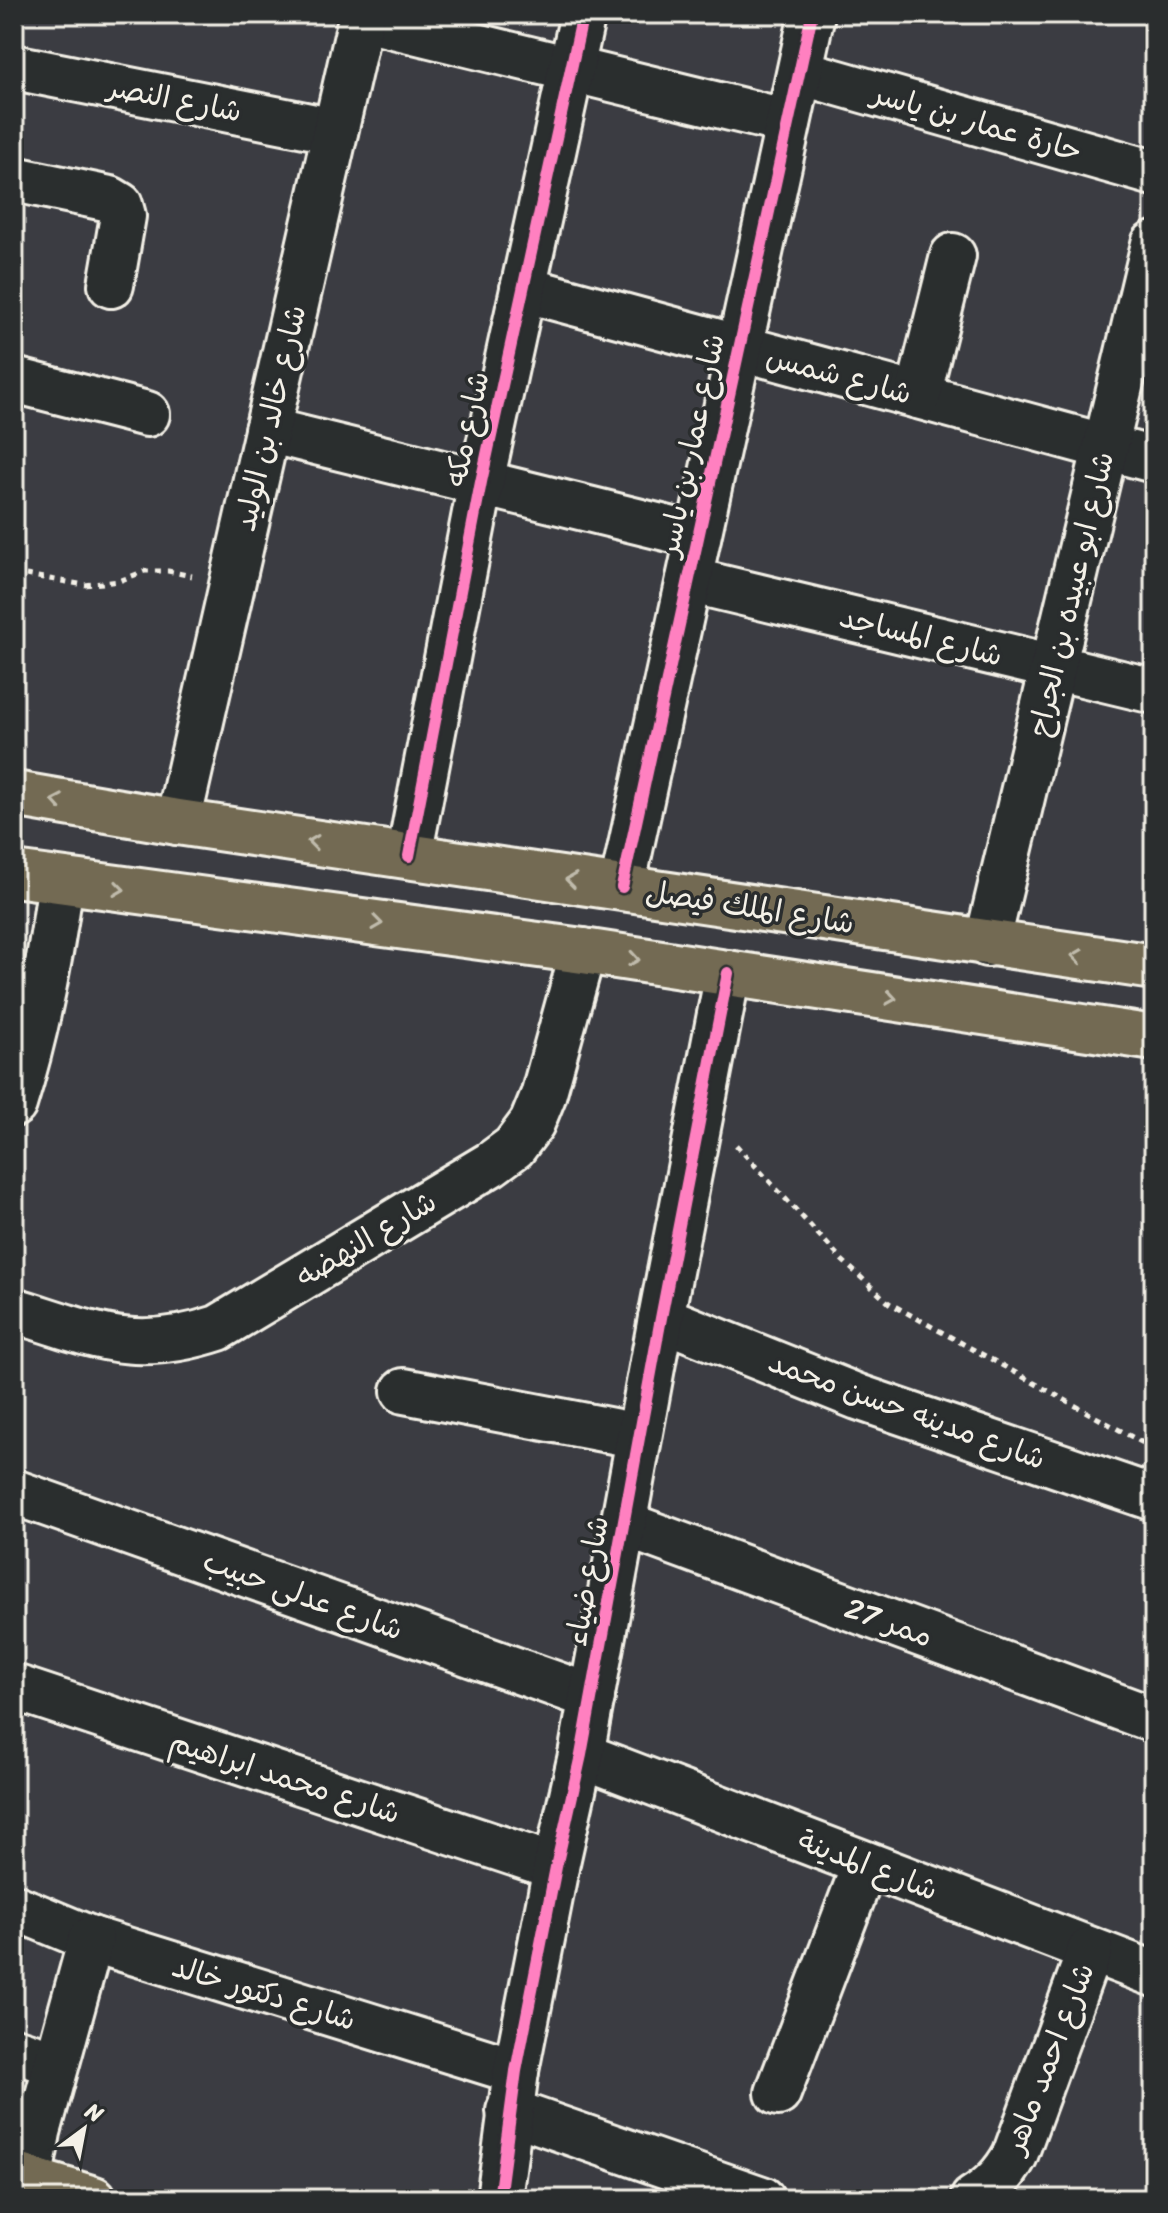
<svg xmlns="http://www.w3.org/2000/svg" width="1168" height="2213" font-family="Sriracha,'Playpen Sans Arabic',sans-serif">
<rect width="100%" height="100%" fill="#3b3c42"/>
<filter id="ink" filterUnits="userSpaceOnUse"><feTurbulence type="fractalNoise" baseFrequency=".0125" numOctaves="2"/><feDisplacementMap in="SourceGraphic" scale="16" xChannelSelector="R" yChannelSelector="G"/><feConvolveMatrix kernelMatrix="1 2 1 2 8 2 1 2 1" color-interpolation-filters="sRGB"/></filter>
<g filter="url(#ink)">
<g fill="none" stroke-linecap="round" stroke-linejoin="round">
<defs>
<g id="minor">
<path d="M361 18 788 122"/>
<path d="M14 67 335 131"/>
<path d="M800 72 1154 173"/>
<path d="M14 179 110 199 120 205 123 216 111 285"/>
<path d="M523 289 1154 460"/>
<path d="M14 380 147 414"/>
<path d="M918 396 953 256"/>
<path d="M267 430 698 536"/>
<path d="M689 580 1154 691"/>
<path d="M178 822 362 14"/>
<path d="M409 856 481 482 583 14"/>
<path d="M622 887 812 14"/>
<path d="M987 944 1154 244"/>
<path d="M14 1104C37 1031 51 957 61 881"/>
<path d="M14 1310C95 1335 133 1356 218 1328L491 1164 514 1147 532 1123 543 1096 583 951"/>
<path d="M661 1318 858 1397 1154 1498"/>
<path d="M404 1391 639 1436"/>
<path d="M14 1492 592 1697"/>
<path d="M624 1524 1154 1720"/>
<path d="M14 1687 556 1867"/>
<path d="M581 1755 1154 1974"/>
<path d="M14 1907 91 1939 516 2071"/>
<path d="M14 2050 55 2063"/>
<path d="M778 2093 865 1864"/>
<path d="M509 2111 762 2199"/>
<path d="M26 2199 38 2132 91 1939"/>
<path d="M499 2199 516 2071 556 1867 581 1755 661 1318 728 973"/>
<path d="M973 2199C992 2187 1004 2175 1015 2155L1090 1950"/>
</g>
<g id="primary">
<path d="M14 794 178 822 1154 967"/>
<path d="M14 874 583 951 1154 1038"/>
<path d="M14 2175 94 2199"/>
</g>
</defs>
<use href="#minor" stroke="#f4f1e8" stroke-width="50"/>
<use href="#primary" stroke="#f4f1e8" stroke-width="50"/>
<g stroke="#f4f1e8" stroke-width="5" stroke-dasharray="6 6" stroke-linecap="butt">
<path d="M14 573 85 585 119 581 145 571H168L192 576"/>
<path d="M736 1145 842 1260 889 1303 1154 1449"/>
</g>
<use href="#minor" stroke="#2a2d2e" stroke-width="44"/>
<use href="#primary" stroke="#736b52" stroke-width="44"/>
<defs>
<g id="cycleway">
<path d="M409 856 481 482 583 14"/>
<path d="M622 887 812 14"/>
<path d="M499 2199 516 2071 556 1867 581 1755 661 1318 728 973"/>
</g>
</defs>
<use href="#cycleway" stroke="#2a2d2e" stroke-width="17"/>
<use href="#cycleway" stroke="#ff80c0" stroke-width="12"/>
</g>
<defs><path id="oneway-chevron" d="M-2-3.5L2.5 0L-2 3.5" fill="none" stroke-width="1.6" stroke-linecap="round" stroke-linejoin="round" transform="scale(2)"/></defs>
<g stroke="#c0bbac">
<use href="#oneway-chevron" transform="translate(57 801) rotate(-170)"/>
<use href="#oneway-chevron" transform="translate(313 842) rotate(-172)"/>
<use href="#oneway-chevron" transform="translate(571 880) rotate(-172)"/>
<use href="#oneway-chevron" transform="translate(119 889) rotate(8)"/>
<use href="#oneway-chevron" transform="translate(377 923) rotate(8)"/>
<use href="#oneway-chevron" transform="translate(1077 956) rotate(-172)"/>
<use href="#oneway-chevron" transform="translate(634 959) rotate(9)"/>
<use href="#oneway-chevron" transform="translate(891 998) rotate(9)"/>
</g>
</g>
<g text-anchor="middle" stroke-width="7" stroke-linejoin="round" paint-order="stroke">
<g font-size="30" fill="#f4f1e8" stroke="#2a2d2e">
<text transform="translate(175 99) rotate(11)" y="10">شارع النصر</text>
<text transform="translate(977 122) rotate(16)" y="10">حارة عمار بن ياسر</text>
<text transform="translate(839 375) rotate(15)" y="10">شارع شمس</text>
<text transform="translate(270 418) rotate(-77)" y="10">شارع خالد بن الوليد</text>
<text transform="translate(467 429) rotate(-78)" y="10">شارع مكه</text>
<text transform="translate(691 445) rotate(-78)" y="10">شارع عمار بن ياسر</text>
<text transform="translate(1071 594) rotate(-77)" y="10">شارع ابو عبيده بن الجراح</text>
<text transform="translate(921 636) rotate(14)" y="10">شارع المساجد</text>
<text transform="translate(750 907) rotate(9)" y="10">شارع الملك فيصل</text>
<text transform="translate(366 1239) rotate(-31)" y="10">شارع النهضه</text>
<text transform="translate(907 1410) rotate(20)" y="10">شارع مدينه حسن محمد</text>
<text transform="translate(587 1581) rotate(-80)" y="10">شارع ضياء</text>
<text transform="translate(303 1595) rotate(20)" y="10">شارع عدلى حبيب</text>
<text transform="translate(889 1622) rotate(20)" y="10">ممر 27</text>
<text transform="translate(285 1777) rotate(18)" y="10">شارع محمد ابراهيم</text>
<text transform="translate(868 1865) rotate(21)" y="10">شارع المدينة</text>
<text transform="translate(264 1993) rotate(17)" y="10">شارع دكتور خالد</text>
<text transform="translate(1049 2058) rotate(-69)" y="10">شارع احمد ماهر</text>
</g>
</g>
<rect width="1168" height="2213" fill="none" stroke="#2a2d2e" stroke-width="48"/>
<rect x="24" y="24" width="1120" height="2165" fill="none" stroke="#f4f1e8" stroke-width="3" filter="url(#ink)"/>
<g transform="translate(84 2129) rotate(32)" stroke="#2a2d2e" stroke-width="6" paint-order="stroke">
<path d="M0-6L14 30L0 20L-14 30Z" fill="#f4f1e8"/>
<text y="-12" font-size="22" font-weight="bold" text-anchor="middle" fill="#f4f1e8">N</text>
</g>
</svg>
